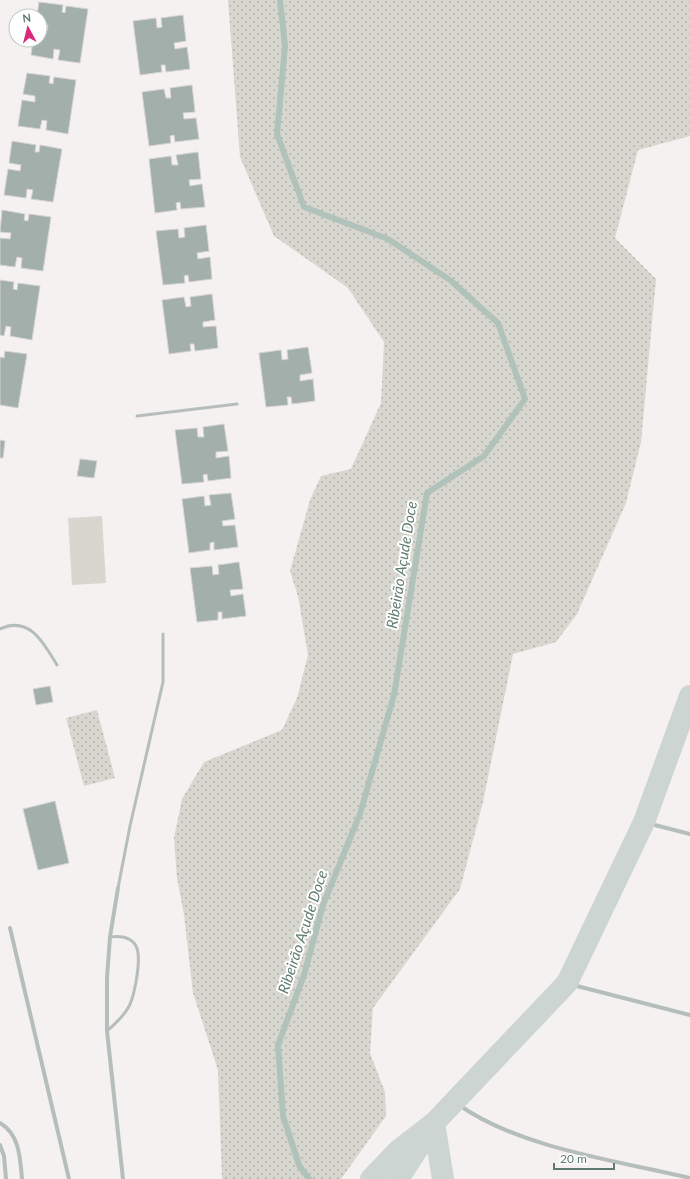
<svg xmlns="http://www.w3.org/2000/svg" width="690" height="1179" font-family="Lato,sans-serif">
<defs>
<pattern id="park-dots" width="8" height="8" patternUnits="userSpaceOnUse"><rect width="8" height="8" fill="#d8d7cf"/><path d="M2 2h.1M6 6h.1" fill="none" stroke="#b3b3ac" stroke-width="1.8" stroke-linecap="round"/></pattern>
</defs>
<rect width="100%" height="100%" fill="#f4f1f0"/>
<g fill="url(#park-dots)">
<path d="M228 0H690V136L638 150 615 238 656 279 641 442 626 503 577 614 556 642 513 654 483 802 460 889 373 1008 370 1053 385 1092 386 1116 341 1179H222L218 1070 193 993 184 915 177 878 174 838 182 799 204 762 282 730 297 698 308 655 298 596 290 571 310 500 321 476 351 469 381 403 384 342 348 288 274 236 240 157Z"/>
<path d="M97 710 115 778 84 786 66 718Z"/>
</g>
<path fill="#d8d7cf" d="M102 516 106 583 72 585 68 518Z"/>
<g fill="none" stroke-linecap="round" stroke-linejoin="round">
<path stroke="#b0c2ba" stroke-width="6" d="M280 0 285 46 277 134 304 207 388 239 450 280 498 323 525 399 484 456 427 493 394 695 360 814 323 905 304 975 278 1045 283 1116 299 1165 309 1179"/>
</g>
<g fill="#a2afab" stroke="#d5d3d3">
<path d="M39 2 63 5 62 12 65 13 66 6 88 9 80 63 58 60 60 50 54 49 53 59 31 55 33 40H40V30L47 31 48 25 40 24V16H37Z"/>
<path d="M183 15 186 41 174 43 175 49 187 47 190 69 166 72 165 65H161L162 72 140 75 133 21 156 18 157 28 162 27 161 18Z"/>
<path d="M27 73 50 76 49 83 53 84 54 77 76 80 68 134 46 130 47 121 42 120 40 129 18 126 22 100 35 102V96L23 94Z"/>
<path d="M192 85 195 112 183 113 184 119 196 118 199 139 175 142 174 135 170 136 171 143 149 146 142 92 164 89 166 98H171L170 88Z"/>
<path d="M12 141 36 145 35 152H39L40 145 62 149 53 202 31 199 33 190 27 189 26 198 4 195 8 169 20 171 21 165 9 163Z"/>
<path d="M198 152 201 179 189 180 190 186 202 184 205 207 181 209 180 202 176 203 177 210 155 213 149 159 171 156 172 165H178L176 155Z"/>
<path d="M2 210 25 214 24 220 28 221 29 214 51 217 43 271 21 268 22 258 17 257 15 267 0 265V238L10 239 11 233 0 232Z"/>
<path d="M206 225 209 251 197 253 198 259 210 257 212 279 189 282 188 275 184 276 185 283 163 285 156 231 178 229 179 238 185 237 184 228Z"/>
<path d="M0 280 14 282 13 289 17 290 18 283 40 286 32 340 10 336 11 327 6 326 4 336 0 335Z"/>
<path d="M212 294 215 320 203 322V327L216 326 218 348 195 351 194 344H190L191 351 169 354 162 300 184 297 186 307 191 306 190 297Z"/>
<path d="M308 347 312 373 300 375V381L313 379 315 401 292 404 291 397H287L288 405 266 407 259 353 281 350 282 360 288 359 287 350Z"/>
<path d="M5 351 27 354 18 408 0 405V357L4 358Z"/>
<path d="M224 424 228 451 216 452V458L229 456 231 478 208 481 207 474 203 475 204 482 182 484 175 430 197 428 198 437H204L203 427Z"/>
<path d="M0 440 5 441 3 458H0Z"/>
<path d="M80 459 97 461 94 478 77 476Z"/>
<path d="M231 493 235 519 222 521 223 526 235 525 238 547 214 550V542L210 543V550L189 553 182 499 204 496 205 506 211 505 209 495Z"/>
<path d="M239 562 243 589 230 590 231 596 243 594 246 616 222 619V612H218V620L197 622 190 568 212 566 213 575 219 574 218 565Z"/>
<path d="M50 686 53 702 36 705 33 689Z"/>
<path d="M55 801 69 863 38 870 23 809Z"/>
</g>
<g fill="none" stroke-linecap="round" stroke-linejoin="round">
<g stroke="#b6bebc" stroke-width="3">
<path d="M137 416 237 404"/>
<path d="M0 629C30 615 44 644 57 665"/>
<path d="M118 888 130 826 163 682V634"/>
<path d="M107 1031C115 1024 123 1017 128 1008 133 1000 134 991 136 982 140 959 144 933 110 937"/>
</g>
<g stroke="#b6bebc" stroke-width="4">
<path d="M651 824 690 834"/>
<path d="M118 888 110 937 107 977V1031L123 1179"/>
<path d="M10 928 69 1179"/>
<path d="M573 985 690 1015"/>
<path d="M459 1105C520 1148 618 1161 690 1178"/>
<path d="M0 1123C20 1135 20 1158 22 1179"/>
<path d="M0 1145 4 1156 6 1179"/>
</g>
<g stroke="#cdd5d2" stroke-width="22">
<path d="M434 1123 443 1179"/>
<path d="M371 1179 399 1150 434 1123 567 983 644 822 690 696"/>
<path d="M398 1179 426 1136"/>
</g>
</g>
<g text-anchor="middle" stroke-width="4" stroke-linejoin="round" paint-order="stroke">
<g font-size="15" font-style="italic" fill="#607d70" stroke="#fff">
<text transform="translate(402 565) rotate(-81)" y="5">Ribeirão Açude Doce</text>
<text transform="translate(303 932) rotate(-72)" y="5">Ribeirão Açude Doce</text>
</g>
</g>
<g transform="translate(28 28) rotate(353)"><circle r="19" fill="#ffffff" stroke="#bfcac7"/>
<path d="M0-3L7 15L0 10L-7 15Z" fill="#d82b7d"/>
<text y="-6" font-size="11" font-weight="bold" text-anchor="middle" fill="#607a73">N</text>
</g>
<path d="M554 1163v6h60v-6" fill="none" stroke="#607a73" stroke-width="2"/>
<text x="560" y="1163" font-size="12" fill="#607a73" stroke="#ffffff" stroke-width="3" paint-order="stroke">20 m</text>
</svg>
